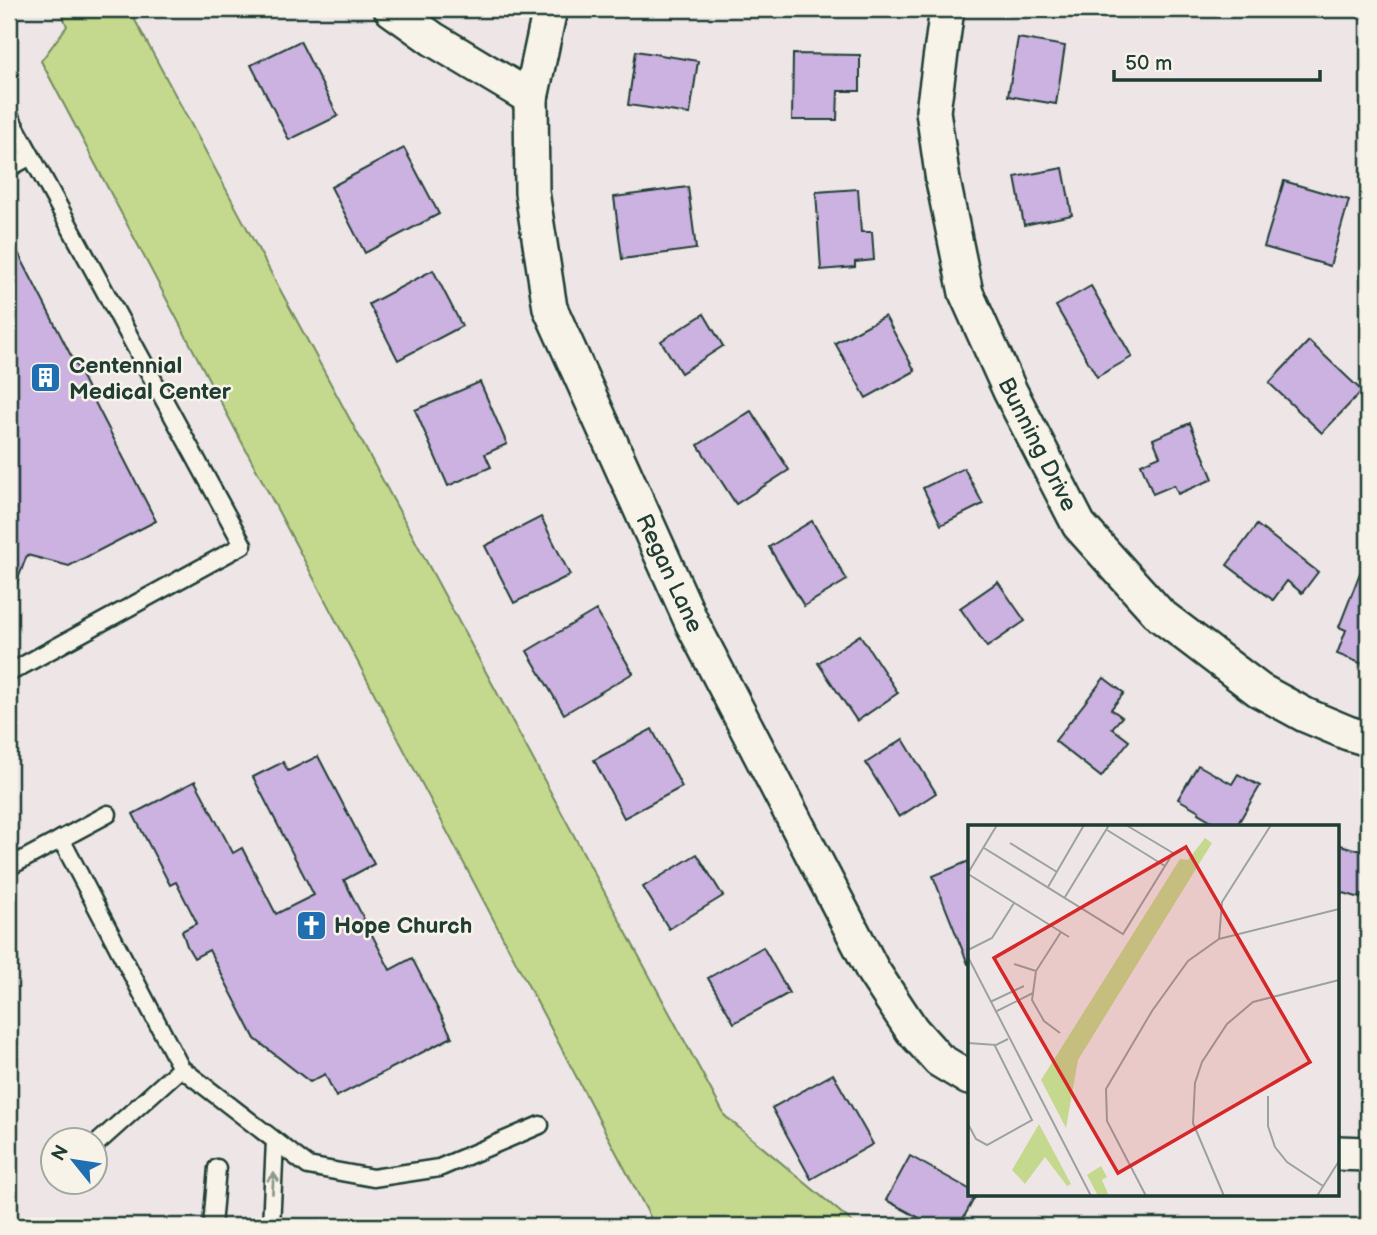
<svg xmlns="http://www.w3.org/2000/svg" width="1377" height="1235" font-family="'Balsamiq Sans',sans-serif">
<rect width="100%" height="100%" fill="#eee6e6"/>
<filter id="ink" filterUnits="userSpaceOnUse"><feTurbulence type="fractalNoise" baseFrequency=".0143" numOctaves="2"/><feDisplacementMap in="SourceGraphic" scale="14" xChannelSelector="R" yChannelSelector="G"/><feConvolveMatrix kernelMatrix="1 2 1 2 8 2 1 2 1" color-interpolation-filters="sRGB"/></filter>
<g filter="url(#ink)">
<path fill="#c4d98e" stroke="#728b61" stroke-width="2" d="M60 9H129L725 1116 857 1226H655L41 61 67 26Z"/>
<g fill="#cbb2e0" stroke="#1f3d34" stroke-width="2">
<path d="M1018 38 1065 46 1056 104 1008 96Z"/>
<path d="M300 41 338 116 289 140 251 65Z"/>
<path d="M636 51 698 61 690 114 628 105Z"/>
<path d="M793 54 860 55V91H838L837 120H792Z"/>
<path d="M404 148 439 214 365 253 331 187Z"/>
<path d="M1063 168 1072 215 1024 225 1015 177Z"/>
<path d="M1284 181 1349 200 1330 266 1264 247Z"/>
<path d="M688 187 696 249 622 259 614 197Z"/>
<path d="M858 189 861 232H872L874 260 855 262V267L821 270 816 192Z"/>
<path d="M9 235 156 521 69 566 27 555 11 598H9Z"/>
<path d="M433 270 462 326 398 360 369 304Z"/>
<path d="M1091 286 1132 357 1097 377 1056 306Z"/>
<path d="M704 314 723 346 681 373 661 341Z"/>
<path d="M885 316 915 371 866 398 835 343Z"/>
<path d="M1309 341 1362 391 1322 433 1269 383Z"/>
<path d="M480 382 507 444 485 454 491 467 448 486 415 410Z"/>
<path d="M751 411 789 470 736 504 698 445Z"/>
<path d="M1190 423 1213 479 1178 494 1174 485 1153 494 1141 464 1160 456 1153 439Z"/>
<path d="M964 468 983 504 941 525 923 488Z"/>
<path d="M541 517 570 575 514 603 485 546Z"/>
<path d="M812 521 847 580 804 606 769 547Z"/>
<path d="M1257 525 1318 572 1302 593 1287 581 1273 600 1227 565Z"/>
<path d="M1367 555H1368V666L1337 654 1346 630 1339 627Z"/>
<path d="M998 582 1025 621 987 647 960 608Z"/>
<path d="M596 610 633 673 564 714 527 651Z"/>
<path d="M860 635 898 693 857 721 818 663Z"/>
<path d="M1104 678 1124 693 1111 709 1122 717 1112 728 1129 741 1101 777 1055 741Z"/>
<path d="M652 729 682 787 624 818 594 760Z"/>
<path d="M903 739 936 793 899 817 866 763Z"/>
<path d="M318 756 374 864 344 880 390 970 412 958 452 1037 336 1097 325 1074 310 1082 255 1039 209 950 194 958 187 946 182 931 197 923 176 882 170 885 133 814 195 781 233 853 242 848 276 914 314 895 253 777 283 762 288 771Z"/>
<path d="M1198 765 1232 784 1238 774 1260 786 1236 827H1222L1198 813 1199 811 1178 799Z"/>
<path d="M1337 844 1368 853V896L1361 894 1360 898 1337 891Z"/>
<path d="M697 854 723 896 669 929 643 887Z"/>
<path d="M969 861V964H968L933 876Z"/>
<path d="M763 947 789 993 734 1023 708 978Z"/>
<path d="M833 1074 873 1144 811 1179 772 1108Z"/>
<path d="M910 1156 969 1189V1195H976L959 1226H934L886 1200Z"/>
</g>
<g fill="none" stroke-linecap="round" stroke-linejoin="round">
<defs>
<g id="lane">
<path d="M9 115 243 545 9 673"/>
<path d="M9 168 31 156"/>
<path d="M61 839 181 1068 308 1166 373 1178 439 1168 540 1125"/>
<path d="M9 867 108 814"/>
<path d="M94 1146 181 1068"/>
<path d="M212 1226 217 1168"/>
<path d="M271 1226 275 1141"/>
</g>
<g id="street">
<path d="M391 9 433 39 531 98"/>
<path d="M550 9 531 98 532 192 550 308 692 623 873 971 912 1030 939 1060 969 1078"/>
<path d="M947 9 933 111 943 181 966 293 1010 391 1079 525 1160 615 1259 690 1305 715 1348 733 1368 739"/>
<path d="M1337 1153 1368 1154"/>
</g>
</defs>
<use href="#lane" stroke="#1f3d34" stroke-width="21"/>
<use href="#street" stroke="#1f3d34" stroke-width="38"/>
<use href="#lane" stroke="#f7f3e8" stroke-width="16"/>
<use href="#street" stroke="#f7f3e8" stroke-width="33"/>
</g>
<defs><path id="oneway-shaft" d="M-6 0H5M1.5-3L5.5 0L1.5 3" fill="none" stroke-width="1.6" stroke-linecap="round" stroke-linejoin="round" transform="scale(1.75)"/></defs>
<use stroke="#8b988e" href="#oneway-shaft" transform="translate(273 1183) rotate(-87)"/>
</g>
<defs>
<symbol id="building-square" viewBox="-11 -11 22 22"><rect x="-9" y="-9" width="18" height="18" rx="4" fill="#1f6fb2" stroke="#f7f3e8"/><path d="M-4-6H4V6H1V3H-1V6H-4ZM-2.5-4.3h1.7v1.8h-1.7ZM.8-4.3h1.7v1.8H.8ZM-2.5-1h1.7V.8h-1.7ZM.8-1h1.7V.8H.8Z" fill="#fff"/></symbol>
<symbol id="church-square" viewBox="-11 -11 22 22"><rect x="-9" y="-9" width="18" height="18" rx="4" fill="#1f6fb2" stroke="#f7f3e8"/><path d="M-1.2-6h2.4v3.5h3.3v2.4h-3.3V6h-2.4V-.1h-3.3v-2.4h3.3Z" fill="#fff"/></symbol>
</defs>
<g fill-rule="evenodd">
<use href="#building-square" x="28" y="360" width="35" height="35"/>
<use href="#church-square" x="294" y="908" width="35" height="35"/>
</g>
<g text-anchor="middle" stroke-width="5" stroke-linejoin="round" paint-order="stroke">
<g font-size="23" font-weight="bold" fill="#1f3d34" stroke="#f7f3e8" text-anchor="start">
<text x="69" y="373">Centennial<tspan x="69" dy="26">Medical Center</tspan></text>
<text x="334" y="933">Hope Church</text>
</g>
<g font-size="23" fill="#1f3d34" stroke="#f7f3e8">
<text transform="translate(1038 444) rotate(63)" y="8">Bunning Drive</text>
<text transform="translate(670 573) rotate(65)" y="8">Regan Lane</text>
</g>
</g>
<g transform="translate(968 825)">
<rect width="371" height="371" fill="#eee6e6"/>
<path d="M237 13 244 18 110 235 98 303 73 255 212 34 220 35ZM71 299 103 359 99 361 77 332 57 359 44 345ZM133 341 139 352 134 355 141 371H130L119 350Z" fill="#c4d98e"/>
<path fill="none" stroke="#9ba29f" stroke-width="2" d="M139 5 197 41M42 18 89 47M16 23 155 109 205 28 158 0M0 48 29 0M0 49 101 112M80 62 116 0M97 72 141 0M251 114 254 77 303 0M0 125 24 113 46 78M0 132 123 371M46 139 68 146M22 177 56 161M27 187 65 168M92 208 76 196 64 175 68 146 93 107M0 218 28 220 40 214M300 271V301L307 322 319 337 355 361M0 299 8 314 19 320 64 295 26 219M178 371 139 296 138 264 184 186 220 136 251 114 371 84M256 371 225 298 227 258 234 237 259 199 285 177 371 155M349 371 371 336"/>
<path fill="#d62828" fill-opacity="0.15" stroke="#d62828" stroke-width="3.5" d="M218 22 342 237 150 348 26 133Z"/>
<rect width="371" height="371" fill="none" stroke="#1f3d34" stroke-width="3.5"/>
</g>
<rect width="1377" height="1235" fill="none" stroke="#f7f3e8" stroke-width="35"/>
<rect x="18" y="18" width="1342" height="1200" fill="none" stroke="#1f3d34" stroke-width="2.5" filter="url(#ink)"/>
<g transform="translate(74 1161) rotate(300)"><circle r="33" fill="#f7f3e8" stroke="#a1aaa0" stroke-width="2"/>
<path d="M0-5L12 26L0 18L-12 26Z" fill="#1f6fb2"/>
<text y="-10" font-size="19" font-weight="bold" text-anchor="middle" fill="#1f3d34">N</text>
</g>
<path d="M1114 70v10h206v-10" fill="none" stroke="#1f3d34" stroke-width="3.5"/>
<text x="1125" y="70" font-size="21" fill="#1f3d34" stroke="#f7f3e8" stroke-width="5" paint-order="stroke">50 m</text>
</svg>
